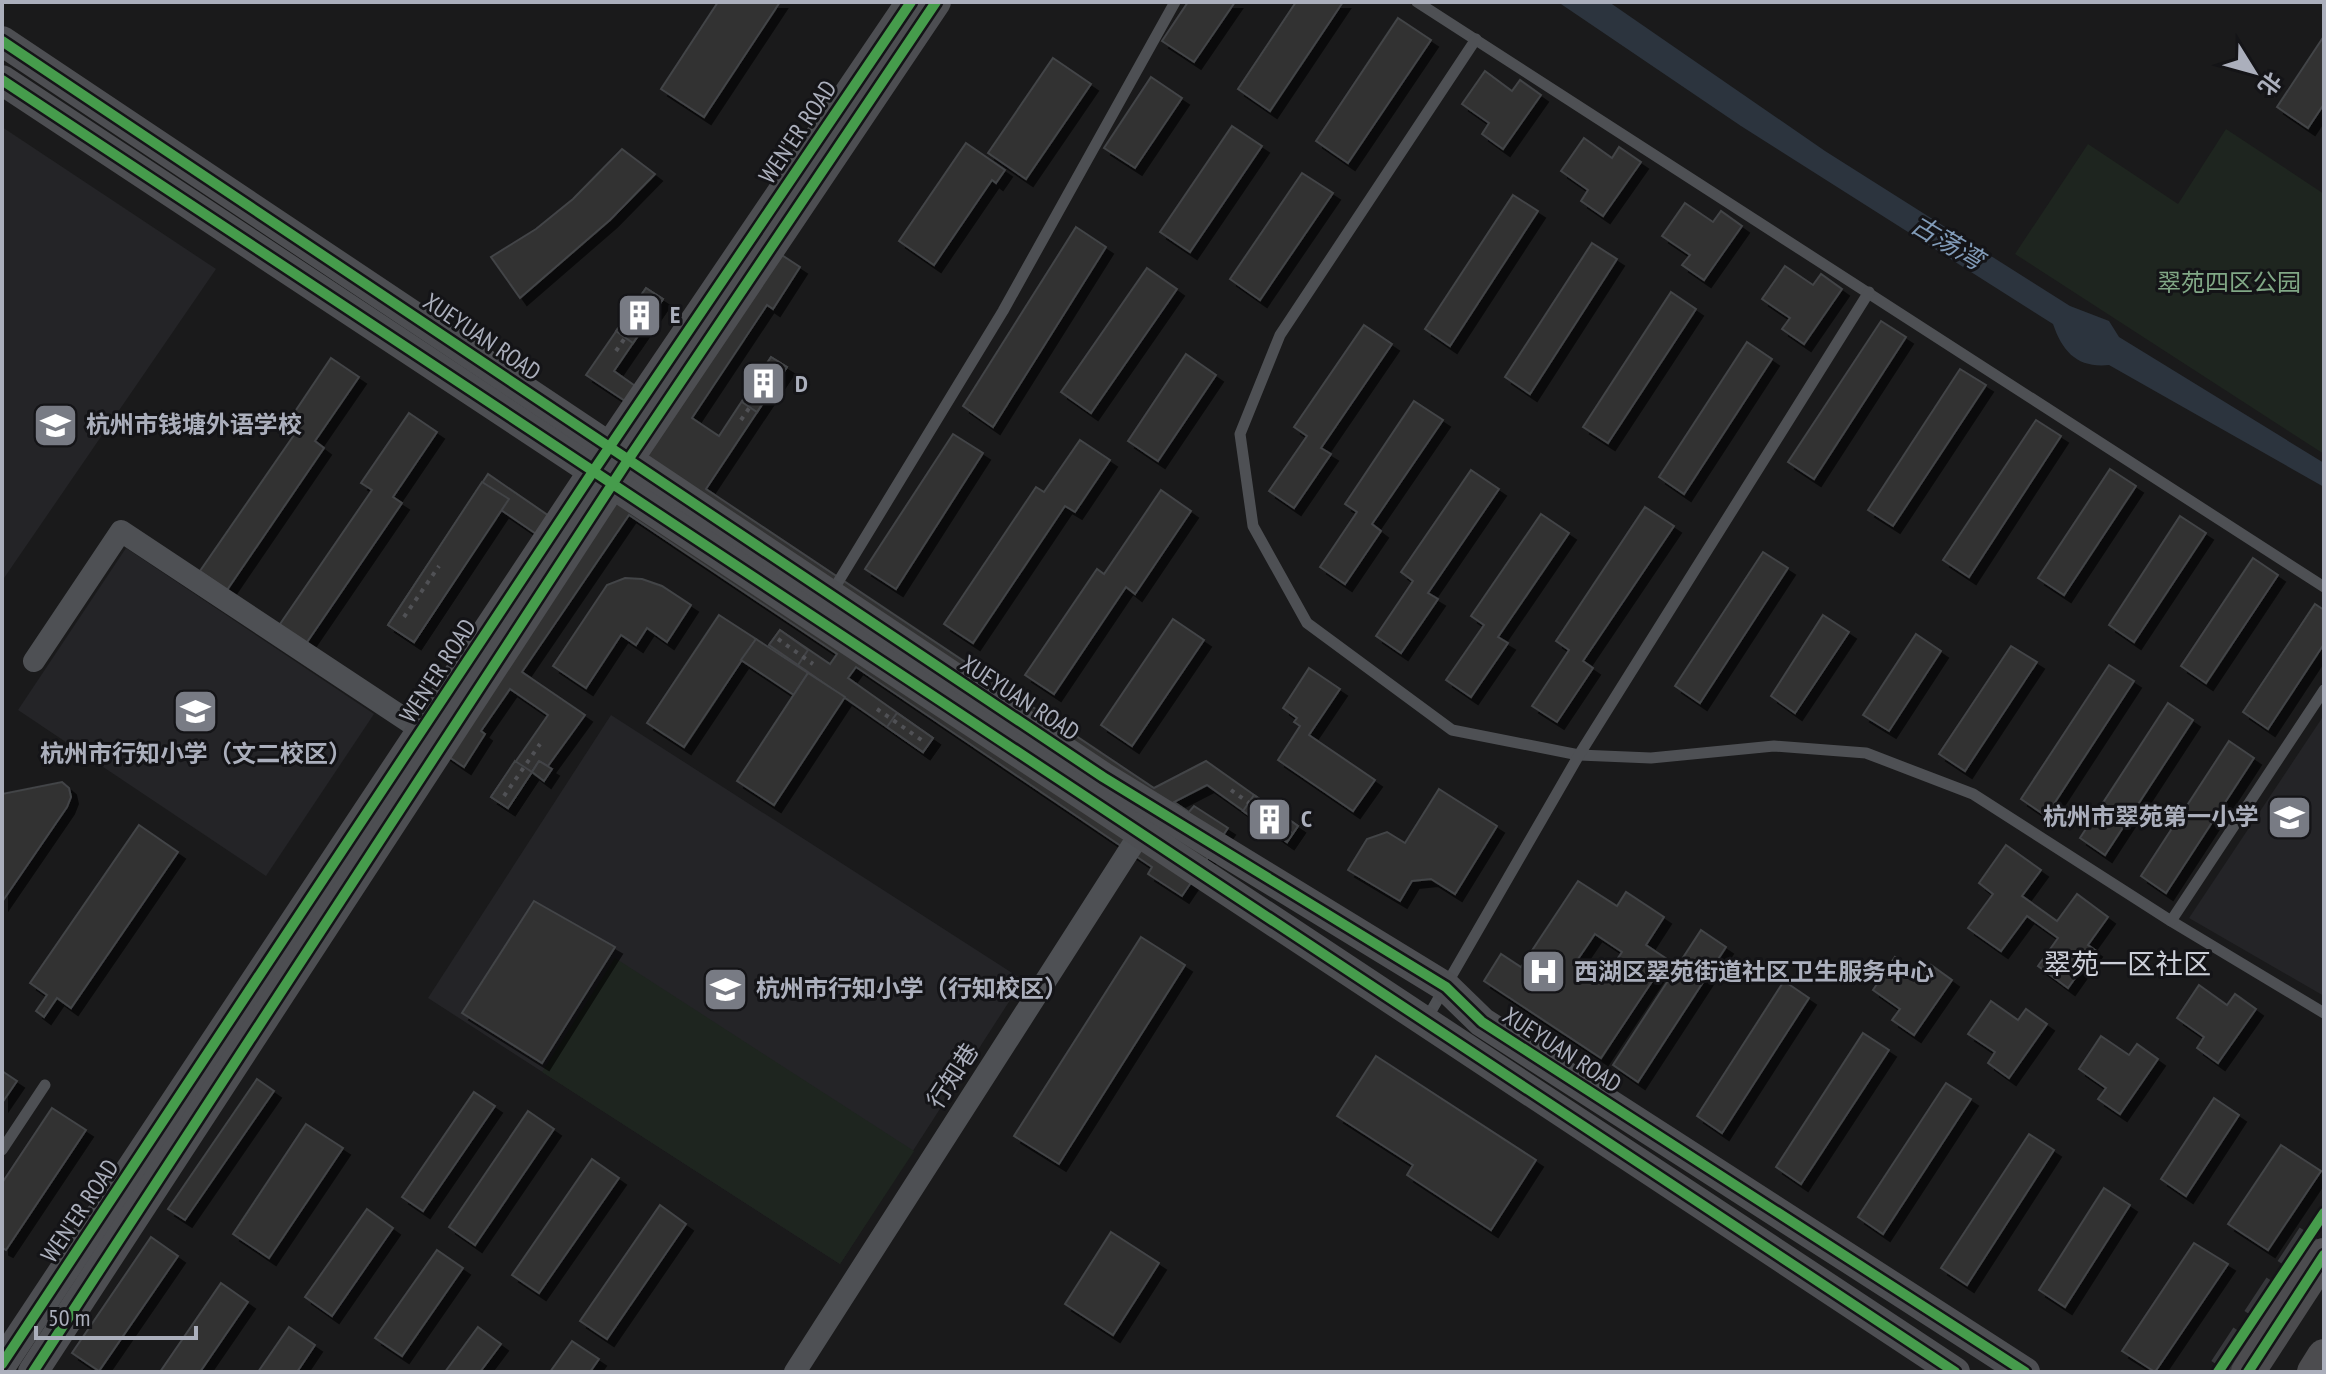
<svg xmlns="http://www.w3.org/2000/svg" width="2326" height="1374" font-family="'PT Sans Narrow','Noto Sans SC',sans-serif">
<defs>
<filter id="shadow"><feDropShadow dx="7" dy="7" stdDeviation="0" flood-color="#0009"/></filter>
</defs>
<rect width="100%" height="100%" fill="#1a1a1b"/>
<g fill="#242427">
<path d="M2 127 216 269 2 581Z"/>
<path d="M126 548 374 714 266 876 18 710Z"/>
<path d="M611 715 1023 980 840 1264 428 998Z"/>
<path d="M2324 715V996L2189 918Z"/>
</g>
<g fill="#1e251f">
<path d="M2226 129 2324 194V454L2015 254 2088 144 2178 204Z"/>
<path d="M615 958 914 1151 840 1264 542 1072Z"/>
</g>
<path fill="#2c343e" d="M1558 2H1609L1825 151 2070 306 2109 321 2119 337 2324 463V487L2109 365C2078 368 2063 353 2053 324L1741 126Z"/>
<g fill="#323233" stroke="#434447" stroke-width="2" fill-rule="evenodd" filter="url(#shadow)">
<path d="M718 2H780L704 117 661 89Z"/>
<path d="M1188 2H1235L1194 62 1162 41Z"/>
<path d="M1296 2H1343L1270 111 1238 89Z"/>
<path d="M1398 18 1431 40 1348 163 1316 141Z"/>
<path d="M2324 36V104L2308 128 2277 107Z"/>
<path d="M1053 58 1091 84 1026 179 988 153Z"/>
<path d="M1485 71 1512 91 1520 80 1541 95 1503 149 1482 134 1489 123 1462 104Z"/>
<path d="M1151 77 1182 98 1135 168 1104 148Z"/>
<path d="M1232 126 1262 146 1190 252 1160 232Z"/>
<path d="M1584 138 1612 158 1619 147 1641 162 1603 216 1581 201 1588 190 1561 171Z"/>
<path d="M966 143 1005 170 996 183 992 180 934 265 899 241Z"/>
<path d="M622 149 655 174 610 220 520 298 491 257 536 229 573 199Z"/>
<path d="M1302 173 1333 193 1260 300 1230 279Z"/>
<path d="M1513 195 1538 211 1450 346 1425 329Z"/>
<path d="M1685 203 1713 222 1721 211 1742 226 1704 280 1682 265 1690 255 1662 236Z"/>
<path d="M1076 227 1106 247 993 427 963 406Z"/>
<path d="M742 229 800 267 773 309 767 305 692 418 719 436 771 357 787 367 706 489 1154 788 1206 761 1298 826 1287 842 1207 785 1174 802 1189 812 1194 806 1228 828 1182 896 1148 874 1152 867 856 667 848 678 933 738 923 752 769 645 780 630 830 664 837 654 629 515 522 672 585 715 548 766 539 761 508 808 491 797 548 715 510 689 481 731 485 734 464 767 404 727 427 694 432 697 542 538 501 510 414 642 388 625 488 474 555 520 631 405 586 375 646 288 663 299 614 371 641 390Z"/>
<path d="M1592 243 1617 259 1530 394 1505 377Z"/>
<path d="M1785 266 1813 285 1821 274 1842 289 1804 344 1782 329 1790 318 1762 299Z"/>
<path d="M1147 268 1177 289 1091 413 1061 392Z"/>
<path d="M646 288 663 299 633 343 616 331Z"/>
<path d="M1671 292 1696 309 1608 443 1583 427Z"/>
<path d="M1881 321 1906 337 1814 479 1788 462Z"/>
<path d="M1364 325 1392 344 1321 448 1331 454 1294 508 1269 491 1307 436 1294 427Z"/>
<path d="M1747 342 1772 359 1684 494 1659 477Z"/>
<path d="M1186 354 1216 375 1158 461 1128 441Z"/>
<path d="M771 357 787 367 757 412 742 402Z"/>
<path d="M331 358 359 377 315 441 324 448 227 590 200 571 294 435 284 428Z"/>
<path d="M1960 369 1986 385 1893 526 1868 510Z"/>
<path d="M1414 401 1443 420 1372 524 1381 531 1345 584 1320 567 1357 512 1345 504Z"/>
<path d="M409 413 437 432 393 497 402 503 305 645 278 627 372 490 361 483Z"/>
<path d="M2036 420 2061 436 1969 577 1943 560Z"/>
<path d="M953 434 983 453 896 589 865 569Z"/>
<path d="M1080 440 1110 460 1075 512 1065 506 973 643 944 624 1036 487 1044 492Z"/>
<path d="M2110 469 2136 486 2064 595 2038 578Z"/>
<path d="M1471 470 1499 489 1428 593 1438 599 1401 653 1376 636 1413 581 1401 572Z"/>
<path d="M482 482 509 499 414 642 388 625Z"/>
<path d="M1161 490 1191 511 1135 594 1126 587 1054 694 1025 675 1097 569 1104 574Z"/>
<path d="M1645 507 1674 526 1583 661 1593 668 1557 722 1532 706 1569 650 1556 641Z"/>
<path d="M1541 514 1569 533 1498 637 1508 643 1471 697 1446 680 1484 625 1471 616Z"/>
<path d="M2180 516 2206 533 2134 642 2109 625Z"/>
<path d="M1763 552 1788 568 1700 703 1675 686Z"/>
<path d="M2253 558 2278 575 2206 683 2181 666Z"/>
<path d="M625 578 642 579 662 586 691 605 667 642 647 628 636 645 621 635 586 688 553 666 607 585Z"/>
<path d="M2315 604 2324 610V644L2268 729 2243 712Z"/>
<path d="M719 615 756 639 684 747 647 723Z"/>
<path d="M1823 615 1849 632 1795 713 1771 696Z"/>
<path d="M1173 619 1204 640 1132 746 1101 725Z"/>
<path d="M780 630 808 650 798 665 769 645Z"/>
<path d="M1916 634 1941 651 1889 731 1863 715Z"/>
<path d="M756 639 808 673 794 695 741 660Z"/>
<path d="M2011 646 2037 662 1965 771 1939 754Z"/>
<path d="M2109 665 2134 681 2046 816 2021 799Z"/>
<path d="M1309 668 1340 689 1309 735 1375 780 1353 811 1278 760 1300 726 1294 722 1297 718 1283 708Z"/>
<path d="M808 673 845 697 774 805 737 781Z"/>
<path d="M2168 703 2193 720 2105 855 2080 838Z"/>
<path d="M897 713 933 738 923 752 887 727Z"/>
<path d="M2229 741 2254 758 2166 893 2141 876Z"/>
<path d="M515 761 532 772 508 808 491 797Z"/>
<path d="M539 761 552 769 544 781 532 772Z"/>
<path d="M62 782 69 788 71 797 67 807 2 902V794Z"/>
<path d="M1439 789 1497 826 1455 894 1431 879 1412 881 1400 901 1348 870 1367 839 1387 832 1405 843Z"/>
<path d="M1254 795 1298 826 1287 842 1243 811Z"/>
<path d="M139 825 178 852 71 1008 57 998 44 1017 36 1011 47 995 30 983Z"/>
<path d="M2006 845 2041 870 2022 896 2057 921 2077 894 2108 917 2088 945 2095 950 2068 988 2038 966 2058 938 2027 916 2001 951 1968 928 1993 894 1979 883Z"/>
<path d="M1578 881 1617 906 1626 892 1664 917 1646 945 1667 959 1601 1058 1484 981 1501 954 1521 967ZM1595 934 1622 952 1605 977 1578 959Z"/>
<path d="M534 901 615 947 542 1063 462 1013Z"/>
<path d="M1701 930 1726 947 1638 1082 1613 1065Z"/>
<path d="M1141 937 1185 965 1059 1164 1014 1136Z"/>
<path d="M1895 957 1923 976 1931 965 1952 980 1914 1035 1892 1020 1900 1009 1873 990Z"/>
<path d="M1784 981 1809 998 1722 1133 1697 1116Z"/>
<path d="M2199 985 2227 1005 2235 994 2256 1009 2218 1063 2197 1048 2204 1037 2177 1018Z"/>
<path d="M1991 1001 2018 1020 2026 1009 2047 1024 2009 1078 1988 1063 1995 1052 1968 1034Z"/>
<path d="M1863 1033 1889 1050 1801 1184 1776 1167Z"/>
<path d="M2101 1036 2129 1055 2137 1044 2158 1059 2120 1114 2098 1099 2106 1088 2079 1069Z"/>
<path d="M1376 1056 1536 1160 1491 1230 1407 1175 1413 1165 1337 1116Z"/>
<path d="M2 1071 17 1081 2 1103Z"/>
<path d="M257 1079 274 1091 185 1220 168 1209Z"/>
<path d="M1946 1083 1971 1099 1883 1234 1858 1217Z"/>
<path d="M474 1092 495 1106 423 1211 402 1197Z"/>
<path d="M2214 1098 2239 1115 2186 1196 2161 1179Z"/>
<path d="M52 1108 86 1130 6 1250 2 1248V1183Z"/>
<path d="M528 1111 554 1129 475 1245 449 1227Z"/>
<path d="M306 1124 343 1148 269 1258 233 1234Z"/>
<path d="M2029 1134 2054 1150 1967 1285 1941 1268Z"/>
<path d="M2281 1145 2321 1171 2268 1250 2228 1224Z"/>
<path d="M592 1159 619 1178 539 1293 512 1275Z"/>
<path d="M2104 1188 2130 1205 2065 1307 2039 1290Z"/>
<path d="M660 1205 686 1224 607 1339 580 1321Z"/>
<path d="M367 1209 393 1228 332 1316 305 1297Z"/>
<path d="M1111 1232 1159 1263 1113 1335 1065 1304Z"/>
<path d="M151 1237 178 1256 99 1371 72 1353Z"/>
<path d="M2194 1243 2228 1264 2155 1372 2122 1351Z"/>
<path d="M437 1250 463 1268 402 1356 375 1338Z"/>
<path d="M221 1283 248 1302 200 1372H160Z"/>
<path d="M289 1327 315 1345 297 1372H258Z"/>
<path d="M478 1327 501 1344 480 1372H445Z"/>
<path d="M572 1341 599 1359 590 1372H550Z"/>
</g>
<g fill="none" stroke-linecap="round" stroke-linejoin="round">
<path stroke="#37383b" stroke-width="40" stroke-dasharray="40 20" stroke-linecap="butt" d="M2228 1372 2324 1227"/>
<g stroke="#505155" stroke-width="4" stroke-dasharray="4 6" stroke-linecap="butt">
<path d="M616 351 651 300"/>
<path d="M741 420 776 369"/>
<path d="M404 617 439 566"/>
<path d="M778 639 813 664"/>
<path d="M877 709 923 741"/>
<path d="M1231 790 1292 834"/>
<path d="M504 796 540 744"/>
</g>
<g stroke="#4e5054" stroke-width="11">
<path d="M1417 2 2324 587"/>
<path d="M1476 39 1280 335 1240 434 1253 526 1307 623 1452 730 1579 755 1651 758 1774 746 1866 753 1973 794 2171 921 2324 1013"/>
<path d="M832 592 1003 311 1175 2"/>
<path d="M2171 921 2324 690"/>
<path d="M1426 1020 1579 755 1869 292"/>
<path d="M2 1150 45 1085"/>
</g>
<g stroke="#4e5054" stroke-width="22">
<path d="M34 661 121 531 423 731"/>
<path d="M795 1372 1148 821"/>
</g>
<g stroke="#4d4e52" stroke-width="30">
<path d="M2 41 1103 777 1446 987 1482 1022 2025 1372"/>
<path d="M2 80 1955 1372"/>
<path d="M2 1364 594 470 911 2"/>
<path d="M33 1372 630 457 936 2"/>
</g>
<g stroke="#4c4c4f" stroke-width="34">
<path d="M2248 1372 2324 1255"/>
<path d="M2314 1372 2324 1356"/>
</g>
<defs>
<g id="cycleway">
<path d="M2 41 1103 777 1446 987 1482 1022 2025 1372"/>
<path d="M2 80 1955 1372"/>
<path d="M2 1364 594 470 911 2"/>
<path d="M33 1372 630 457 936 2"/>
<path d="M2218 1372 2324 1213"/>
<path d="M2248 1372 2324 1255"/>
</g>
</defs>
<use href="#cycleway" stroke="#141417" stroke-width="15"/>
<use href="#cycleway" stroke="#469c4c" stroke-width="10"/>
</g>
<defs>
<symbol id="building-square" viewBox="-11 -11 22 22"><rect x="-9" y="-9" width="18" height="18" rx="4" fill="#787b84" stroke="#141417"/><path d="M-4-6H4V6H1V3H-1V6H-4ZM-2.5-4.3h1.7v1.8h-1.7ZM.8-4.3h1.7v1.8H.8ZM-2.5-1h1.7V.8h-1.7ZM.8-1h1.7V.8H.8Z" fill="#fff"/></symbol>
<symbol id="school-square" viewBox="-11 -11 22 22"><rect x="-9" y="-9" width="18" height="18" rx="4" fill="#787b84" stroke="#141417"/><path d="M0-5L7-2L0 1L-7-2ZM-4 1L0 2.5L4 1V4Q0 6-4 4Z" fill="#fff"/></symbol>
<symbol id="hospital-square" viewBox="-11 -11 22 22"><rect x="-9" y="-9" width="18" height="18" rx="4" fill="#787b84" stroke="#141417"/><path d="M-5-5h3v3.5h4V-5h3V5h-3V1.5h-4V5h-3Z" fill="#fff"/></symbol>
</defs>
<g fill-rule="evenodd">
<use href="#building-square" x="614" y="290" width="51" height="51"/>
<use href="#building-square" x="738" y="358" width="51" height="51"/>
<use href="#school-square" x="30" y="400" width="51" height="51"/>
<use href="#school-square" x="170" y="686" width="51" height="51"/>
<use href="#school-square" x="2264" y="792" width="51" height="51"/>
<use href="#building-square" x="1244" y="794" width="51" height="51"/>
<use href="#hospital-square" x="1518" y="946" width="51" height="51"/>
<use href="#school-square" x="700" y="964" width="51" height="51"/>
</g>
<g text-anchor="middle" stroke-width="6" stroke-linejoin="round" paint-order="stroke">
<g font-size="24" fill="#abafbc" stroke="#141417">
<text transform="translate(798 132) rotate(-56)" y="8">WEN'ER ROAD</text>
<text transform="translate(482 337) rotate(34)" y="8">XUEYUAN ROAD</text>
<text transform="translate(438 671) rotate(-57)" y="8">WEN'ER ROAD</text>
<text transform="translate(1020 698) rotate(33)" y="8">XUEYUAN ROAD</text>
<text transform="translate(1562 1050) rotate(33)" y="8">XUEYUAN ROAD</text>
<text transform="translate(953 1076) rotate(-57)" y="8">行知巷</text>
<text transform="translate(80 1211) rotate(-56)" y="8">WEN'ER ROAD</text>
</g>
<g font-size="24" fill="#81a886" stroke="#141417">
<text x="2229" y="291">翠苑四区公园</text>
</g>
<g font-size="24" font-weight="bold" fill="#abafbc" stroke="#141417" text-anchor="start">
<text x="670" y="323">E</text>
<text x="795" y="392">D</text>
<text x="86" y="433">杭州市钱塘外语学校</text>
<text x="196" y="762" text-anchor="middle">杭州市行知小学（文二校区）</text>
<text x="2259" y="825" text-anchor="end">杭州市翠苑第一小学</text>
<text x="1301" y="827">C</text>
<text x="1574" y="980">西湖区翠苑街道社区卫生服务中心</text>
<text x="756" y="997">杭州市行知小学（行知校区）</text>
</g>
<g font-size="26" font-style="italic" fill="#819bb8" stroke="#141417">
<text transform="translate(1947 242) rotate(31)" y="9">古荡湾</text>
</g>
<g font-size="28" fill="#cccfd8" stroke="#141417">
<text x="2127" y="974">翠苑一区社区</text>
</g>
</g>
<rect width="2326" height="1374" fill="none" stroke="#abafbc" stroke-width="8"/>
<g transform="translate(2254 72) rotate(127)" stroke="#141417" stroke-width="6" paint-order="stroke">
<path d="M0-6L14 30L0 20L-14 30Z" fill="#abafbc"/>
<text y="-12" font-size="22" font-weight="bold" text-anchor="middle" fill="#abafbc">北</text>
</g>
<path d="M36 1326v12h160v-12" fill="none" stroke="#abafbc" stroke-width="4"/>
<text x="48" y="1326" font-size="24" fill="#abafbc" stroke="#141417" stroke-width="6" paint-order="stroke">50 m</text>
</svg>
